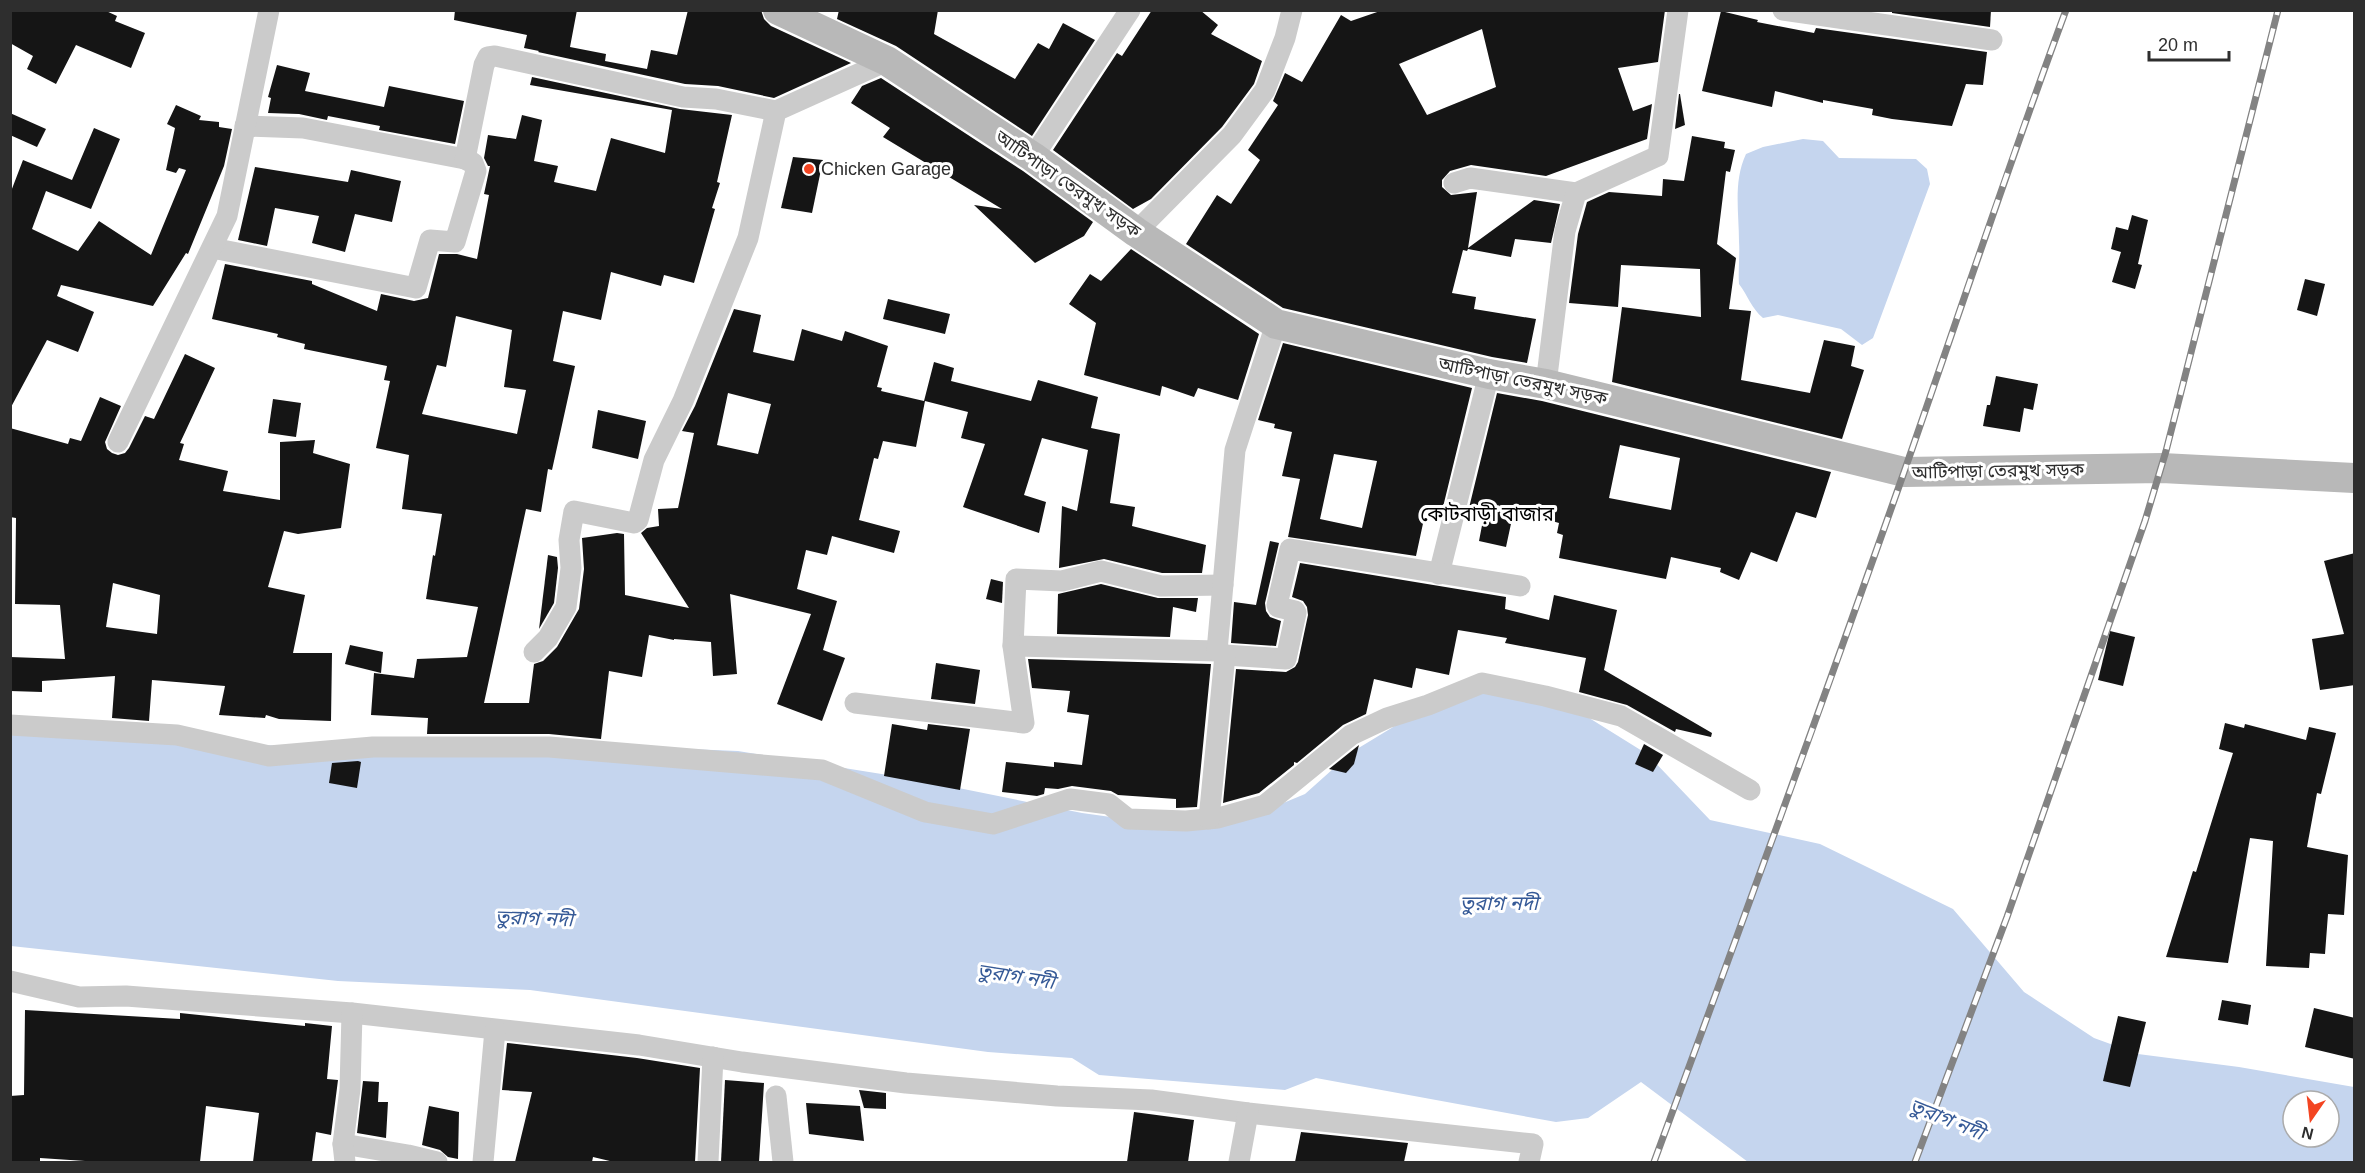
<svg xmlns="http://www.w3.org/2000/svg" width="2365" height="1173" font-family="Arial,'Noto Sans Bengali',sans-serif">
<rect width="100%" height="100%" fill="#fff"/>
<g fill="#c5d5ee" fill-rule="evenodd">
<path d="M1803 139 1823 141 1839 158 1916 159 1927 169 1930 184 1873 338 1862 345 1841 329 1778 315 1763 318C1752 309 1748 296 1739 284 1738 270 1740 256 1739 242 1739 212 1733 182 1746 154L1763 147Z"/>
<path d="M1533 683 1647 754 1710 820 1820 844 1953 909 2024 992 2094 1038 2138 1054 2239 1067 2354 1087V1162H1748L1641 1082 1588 1118 1556 1122 1316 1078 1285 1090 1099 1075 1072 1058 988 1052 530 990 338 981 11 946 10 729 297 747H640L738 751 919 780 1082 813 1168 825 1247 818 1305 794 1352 752 1459 687ZM2293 1101H2329V1137H2293Z"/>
</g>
<g fill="#151515" fill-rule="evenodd">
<path d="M10 10H104L117 16 115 21 145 33 131 68 76 45 56 84 27 69 33 56 10 43Z"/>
<path d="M455 10H577L570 47 606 54 605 61 647 69 651 50 677 55 688 10H761L764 19 771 26 851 63 774 98 718 86 685 84 538 52 539 51 524 48 527 35 454 20Z"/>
<path d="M839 10H938L934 34 1015 79 1038 43 1049 49 1063 23 1095 40 1032 136 896 46 837 19Z"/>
<path d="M1152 10H1200L1218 25 1211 34 1262 61 1254 84 1222 127 1151 199 1133 209 1053 150 1117 53 1122 56Z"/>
<path d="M1383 10H1665L1658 62 1618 68 1633 111 1652 104 1647 139 1546 176 1471 165 1450 171 1442 180V187L1451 195 1477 192 1468 248 1534 200 1560 204 1551 243 1515 239 1511 257 1468 249 1467 251 1463 250 1452 293 1476 297 1474 309 1536 319 1527 363 1492 357 1283 308 1186 244 1217 195 1231 204 1260 160 1248 150 1278 105 1273 101 1285 73 1302 82 1341 15 1351 21ZM1482 29 1496 87 1427 115 1399 64Z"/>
<path d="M1892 10H1991L1990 27 1892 13Z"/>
<path d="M1721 11 1758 20 1757 22 1814 33 1816 28 1987 52 1983 85 1966 84 1952 126 1892 119 1872 115 1873 109 1823 100V103L1775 91 1772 107 1702 91Z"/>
<path d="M277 65 310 73 305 91 384 107 389 86 464 101 455 144 379 130 380 126 328 116 327 120 299 114 268 113 271 98 268 97Z"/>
<path d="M532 77 680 109 732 115 717 182 720 183 712 208 715 209 694 283 664 275 661 286 611 272 601 320 563 311 553 361 575 366 552 470 548 469 541 512 526 509 484 703H529L534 664 543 661 557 647 579 609 584 569 582 538 617 533 624 534 625 595 689 608 641 533 647 528 659 526 658 509 678 508 694 433 682 431 695 406 734 309 761 315 753 352 794 361 802 329 842 341 845 331 888 346 877 387 882 388 881 391 924 401 934 362 954 368 951 381 1031 401 1038 380 1098 397 1091 428 1120 434 1110 503 1135 507 1132 526 1206 545 1202 573H1162L1104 559 1059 568 1062 506 1077 511 1088 450 1042 438 1024 495 1046 502 1039 533 963 507 985 444 961 438 968 412 925 401 916 447 883 441 878 459 874 458 859 520 900 531 894 553 832 536 827 555 806 550 797 589 837 601 823 650 845 658 822 721 777 704 811 614 730 594 737 674 713 676 711 642 674 639V640L649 635 642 677 609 671 601 739 549 734H427L428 718 371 715 374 673 414 678 417 659 467 657 478 607 426 599 433 555 435 556 442 514 402 509 409 455 376 448 390 381 384 380 387 366 304 349 305 344 277 337 278 334 212 319 225 264 312 281V284L377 311 381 294 414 301 428 298 439 254H457L477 259 489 195 484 194 490 166H488L484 158 488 135 516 139 522 115 542 120 534 161 558 166 554 182 596 191 611 138 665 153 672 110 530 85ZM456 316 512 330 504 387 526 390 517 434 422 414 437 365 446 367ZM728 393 771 404 758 454 717 445Z"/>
<path d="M881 78 1023 171 1093 222 1084 236 1035 263 974 205 1002 209 883 137 890 128 851 103 862 86Z"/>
<path d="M1680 94 1685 125 1675 129 1679 94Z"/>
<path d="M176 105 201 116 199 120 219 122V127L232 129 224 166 188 254 186 253 153 306 61 285 57 296 94 312 78 352 47 340 10 409V194L23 160 72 180 94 128 120 139 91 209 46 191 32 229 78 251 99 221 151 255 186 170 179 168 176 173 166 170 175 128 167 124Z"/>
<path d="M10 113 46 129 37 147 10 135Z"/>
<path d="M1692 136 1725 142 1724 148 1735 150 1730 172 1726 171 1717 244 1736 258 1729 309 1751 311 1741 380 1810 393 1824 340 1855 346 1851 366 1864 370 1842 439 1612 382 1622 307 1701 317 1700 269 1621 265 1618 307 1569 303 1578 234 1587 202 1609 192 1662 196 1663 179 1684 181Z"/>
<path d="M793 157 823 160 812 213 781 208Z"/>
<path d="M255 167 348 182 351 170 401 181 392 222 355 214 345 252 312 243 319 216 275 208 267 246 238 240Z"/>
<path d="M2132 215 2148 220 2138 264 2142 265 2135 289 2112 282 2121 252 2111 249 2116 227 2128 230Z"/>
<path d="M1131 249 1259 334 1238 400 1198 388 1194 397 1162 386 1160 396 1084 375 1096 323 1069 304 1090 274 1101 281Z"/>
<path d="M2305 279 2325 284 2317 316 2297 310Z"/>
<path d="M888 299 950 314 945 334 883 319Z"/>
<path d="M1283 343 1472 388 1443 507 1427 505 1416 556 1288 537 1300 479 1282 476 1292 432 1274 428 1275 424 1258 420ZM1334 454 1377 461 1362 528 1320 519Z"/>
<path d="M185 354 215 368 180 443 184 444 179 460 228 471 223 491 280 500V442L315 440 313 453 350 464 341 528 298 534 284 531 268 587 305 595 293 653H332L331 721 279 719 266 715 265 718 219 715 225 686 152 680 149 721 112 718 115 676 42 681V692L10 691V657L65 659 60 605 15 604 16 518 10 517V428L68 444 70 438 81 441 100 397 121 406 105 442 107 449 112 453 118 455 125 453 129 448 145 416 154 419ZM113 583 160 595 157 634 106 627Z"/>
<path d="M1996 376 2038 384 2033 410 2024 408 2020 432 1983 426 1987 405H1990Z"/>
<path d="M1497 393 1542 401 1831 472 1816 518 1796 512 1777 562 1751 552 1739 580 1720 572 1721 568 1671 557 1666 579 1559 558 1563 535 1557 533 1559 523 1517 511 1515 520 1512 519 1506 547 1479 541 1484 515 1468 512ZM1620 445 1680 458 1671 510 1609 498Z"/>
<path d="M273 399 301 403 296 437 268 433Z"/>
<path d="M598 410 646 421 638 459 592 448Z"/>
<path d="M1270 541 1279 543 1265 603 1266 611 1270 617 1281 621 1276 646 1231 643 1234 602 1256 605Z"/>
<path d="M2355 553V685L2320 690 2312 639 2344 634 2324 561Z"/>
<path d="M548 555 557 557 558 568 554 603 539 629Z"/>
<path d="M1300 563 1506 597 1505 609 1549 620 1554 595 1617 610 1604 670 1712 733 1711 737 1676 729 1675 732 1627 705 1579 692 1586 658 1505 643 1507 638 1458 630 1449 675 1416 668 1412 688 1374 679 1366 714 1343 725 1297 763 1294 762V765L1259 793 1223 803 1236 669 1286 672 1295 667 1298 662 1308 615 1307 607 1303 601 1292 597Z"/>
<path d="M991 579 1003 582 1002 603 986 599Z"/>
<path d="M1101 584 1158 598H1198L1196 612 1173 607 1170 637 1057 634 1058 594Z"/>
<path d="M2110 631 2135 637 2123 686 2098 680Z"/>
<path d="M350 645 383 652 381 673 345 664Z"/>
<path d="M1028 659 1211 664 1197 807 1176 808V799L1118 795 1111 791 1072 786 1058 789 1045 788 1044 794 1037 796 1002 792 1006 762 1054 767V762L1082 765 1089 715 1067 712 1070 691 1032 688Z"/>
<path d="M936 663 980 670 975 704 931 699Z"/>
<path d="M2225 723 2244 728 2245 724 2306 740 2309 727 2336 733 2321 794 2317 793 2307 847 2348 855 2344 915 2328 914 2325 954 2310 953 2309 968 2266 966 2273 841 2250 838 2228 963 2166 957 2193 871 2196 872 2233 753 2219 749Z"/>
<path d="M892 724 927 730 928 724 970 729 960 790 884 776Z"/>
<path d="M1644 744 1663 755 1653 772 1635 764Z"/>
<path d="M1359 745 1354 764 1346 773 1329 769Z"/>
<path d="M358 761 361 762 357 788 329 783 332 763Z"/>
<path d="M2222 1000 2251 1005 2248 1025 2218 1020Z"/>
<path d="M2314 1008 2355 1018V1059L2305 1047Z"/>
<path d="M25 1010 180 1019V1013L305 1026V1023L332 1026 327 1079 338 1080 331 1135 316 1132 312 1162H253L259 1113 206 1106 200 1162H100L40 1158V1162H10V1096L24 1095Z"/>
<path d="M2118 1016 2146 1022 2130 1087 2103 1081Z"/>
<path d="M507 1043 637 1058 700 1068 695 1162H614L593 1157 592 1162H515L532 1092 502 1090Z"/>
<path d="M725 1080 764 1083 759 1162H721Z"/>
<path d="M363 1081 379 1082 378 1102H388L386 1138 357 1133Z"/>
<path d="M859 1090 886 1093V1109L864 1108Z"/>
<path d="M806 1103 860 1106 864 1141 809 1134Z"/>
<path d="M429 1106 459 1112 458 1159 448 1157 440 1150 422 1145Z"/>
<path d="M1134 1112 1194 1120 1188 1162H1127Z"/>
<path d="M1301 1132 1408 1143 1404 1162H1295Z"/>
</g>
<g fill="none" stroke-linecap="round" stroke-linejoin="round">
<g stroke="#cbcbcb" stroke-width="21">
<path d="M1783 10 1992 40"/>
<path d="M245 126 303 128 465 159 484 65 488 57 495 56 683 97 716 99 776 111"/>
<path d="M1033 157 1130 10"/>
<path d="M1454 183 1470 178 1576 193"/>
<path d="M1136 232 1232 135 1265 90 1285 38 1292 10"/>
<path d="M212 248 416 288 430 240 455 242 476 171 473 163 465 159"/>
<path d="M1546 384 1565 231 1576 193 1658 156 1678 10"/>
<path d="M118 442 227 216 269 10"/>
<path d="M1439 574 1489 374"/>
<path d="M1013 646 1016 579 1062 581 1101 571 1161 586 1223 585"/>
<path d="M534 652 548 638 566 607 571 568 569 540 574 511 634 523 638 520 654 460 683 401 748 238 776 111 887 61"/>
<path d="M1225 655 1286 659 1296 613 1295 611 1278 607 1277 605 1290 549 1520 586"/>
<path d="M855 703 1024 723 1013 646 1217 651"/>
<path d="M10 725 177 735 269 756 373 747H549L822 770 925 812 993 824 1070 799 1109 804 1128 819 1186 821 1218 818 1265 805 1351 735 1387 718 1428 705 1482 683 1545 696 1621 716 1750 790"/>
<path d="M1209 819 1225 655 1217 651 1235 450 1276 324"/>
<path d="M10 981 79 997 126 996 352 1013 639 1045 742 1062 906 1083 1057 1096 1151 1100 1248 1113 1533 1144 1529 1162"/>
<path d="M776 1096 783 1162"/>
<path d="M343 1144 408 1155 437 1162"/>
<path d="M345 1162 343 1144 350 1089 352 1013"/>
<path d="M483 1162 495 1030"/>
<path d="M708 1162 713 1057"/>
<path d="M1239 1162 1248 1113"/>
</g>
<path stroke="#b8b8b8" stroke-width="30" d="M778 10 887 61 1033 157 1136 232 1276 324 1489 374 1546 384 1904 472 2162 468 2354 478"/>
<defs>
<g id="rail">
<path d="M1654 1162C1738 934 1822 705 1903 475 1957 320 2009 164 2066 10"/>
<path d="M1915 1162 2007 917 2145 521 2166 451 2278 10"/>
</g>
</defs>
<use href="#rail" stroke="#838383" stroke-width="7"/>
<use href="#rail" stroke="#fff" stroke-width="4.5" stroke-dasharray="14" stroke-linecap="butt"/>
</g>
<circle fill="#f34522" stroke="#fff" stroke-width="2" cx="809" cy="169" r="6"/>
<g text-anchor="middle" stroke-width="6" stroke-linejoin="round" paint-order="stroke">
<g font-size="18" fill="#2e2e2e" stroke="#fff" text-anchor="start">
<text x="821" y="175">Chicken Garage</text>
</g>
<g font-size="18" fill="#2e2e2e" stroke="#fff">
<text transform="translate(1068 184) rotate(35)" y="6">আটিপাড়া তেরমুখ সড়ক</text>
<text transform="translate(1523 381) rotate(12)" y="6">আটিপাড়া তেরমুখ সড়ক</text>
<text transform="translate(1998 471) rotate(-1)" y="6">আটিপাড়া তেরমুখ সড়ক</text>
</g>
<g font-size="20" fill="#000" stroke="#fff">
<text x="1487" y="521">কোটবাড়ী বাজার</text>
</g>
<g font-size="20" font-style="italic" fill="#365a97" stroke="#fff">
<text x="1499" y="910">তুরাগ নদী</text>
<text transform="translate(534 918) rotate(2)" y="7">তুরাগ নদী</text>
<text transform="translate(1016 976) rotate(9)" y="7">তুরাগ নদী</text>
<text transform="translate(1947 1119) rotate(22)" y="7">তুরাগ নদী</text>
</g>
</g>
<rect width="2365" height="1173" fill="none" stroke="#2e2e2e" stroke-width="24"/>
<g transform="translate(2311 1119) rotate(194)"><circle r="28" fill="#ffffff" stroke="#ababab" stroke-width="1.5"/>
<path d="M0-4.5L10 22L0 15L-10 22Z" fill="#f34522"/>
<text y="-9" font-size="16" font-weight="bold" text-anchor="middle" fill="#2e2e2e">N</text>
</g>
<path d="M2149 51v9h80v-9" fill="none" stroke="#2e2e2e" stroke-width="3"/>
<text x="2158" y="51" font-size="18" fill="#2e2e2e" stroke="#ffffff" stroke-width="4.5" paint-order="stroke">20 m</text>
</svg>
